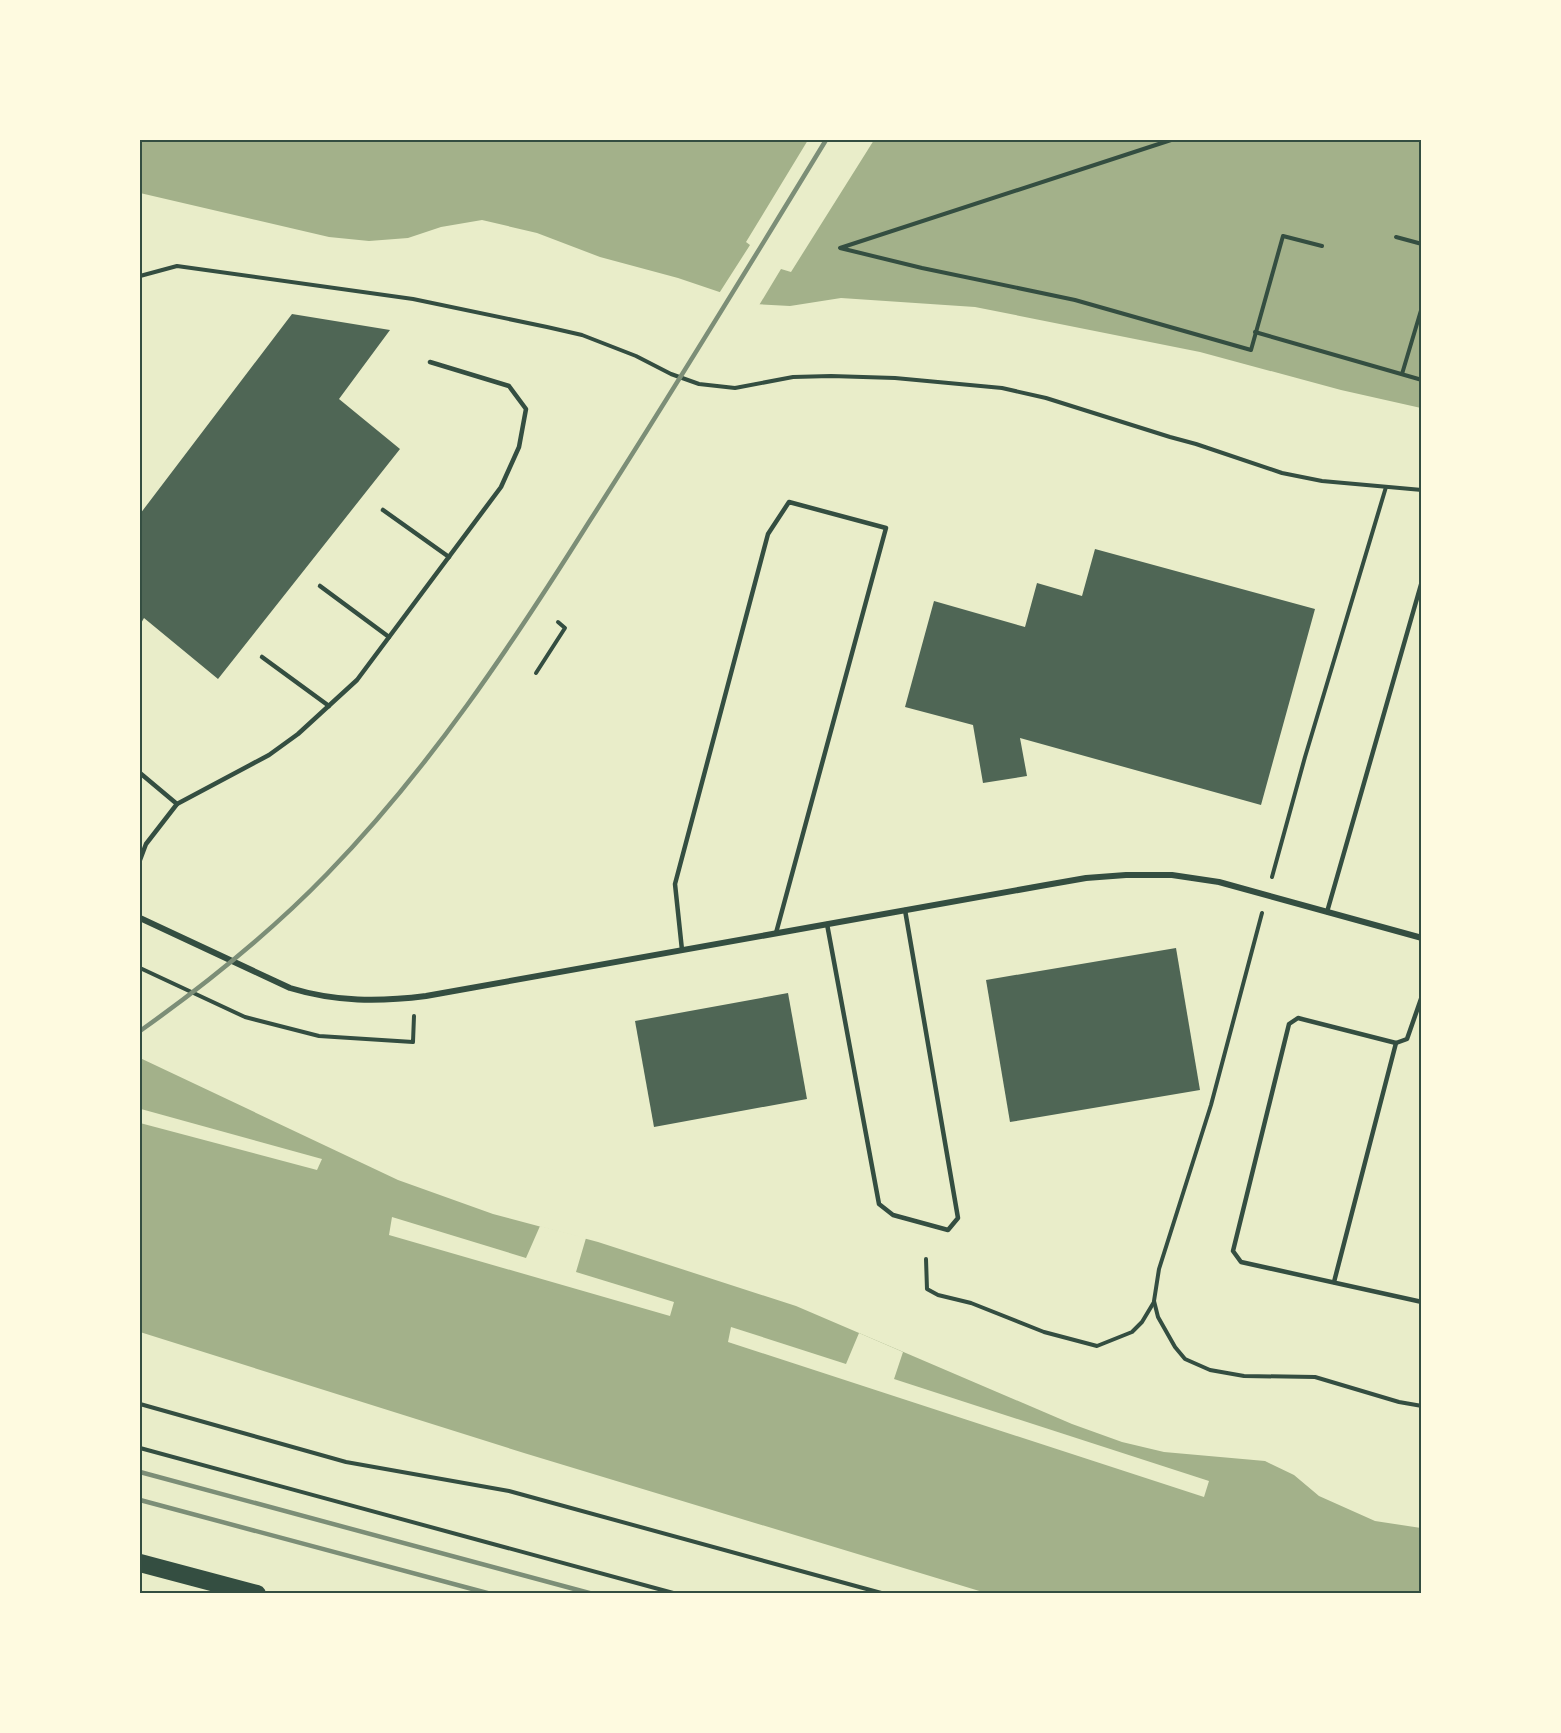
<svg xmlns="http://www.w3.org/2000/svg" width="1561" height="1733" font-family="'Exo 2',sans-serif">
<rect width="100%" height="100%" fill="#e9edc9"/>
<g fill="#a3b18a">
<path d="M140 140H1421V408L1341 390 1200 352 975 307 841 298 790 306 755 304 678 278 600 257 537 233 482 220 441 227 408 238 369 241 329 237 140 193Z"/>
<path d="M140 1058 398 1180 493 1214 598 1242 796 1306 1072 1424 1122 1442 1164 1452 1265 1461 1294 1475 1319 1496 1375 1521 1421 1528V1593H986L524 1453 140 1332Z"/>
</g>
<g fill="#e9edc9">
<path d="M808 140H874L791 272 781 269 758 307 718 295 750 245 746 242Z"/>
<path d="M141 1109 322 1159 317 1170 140 1123Z"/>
<path d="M392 1217 526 1258 540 1226 586 1238 576 1272 674 1302 670 1316 389 1235Z"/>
<path d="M731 1327 846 1364 859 1333 903 1352 894 1379 1209 1481 1204 1497 728 1342Z"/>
</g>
<g fill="#4f6655">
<path d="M292 314 390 330 339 399 400 449 218 679 144 618 140 625V514Z"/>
<path d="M1095 549 1315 609 1261 805 1020 738 1027 776 983 783 973 725 905 707 934 601 1025 627 1037 583 1082 596Z"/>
<path d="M1176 948 1200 1090 1010 1122 986 980Z"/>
<path d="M788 993 807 1099 654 1127 635 1021Z"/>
</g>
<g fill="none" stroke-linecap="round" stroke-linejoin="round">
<g stroke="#344e41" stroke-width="4">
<path d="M1171 140 840 248 922 268 1075 300 1251 350 1283 236 1322 246"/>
<path d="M1396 237 1422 244"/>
<path d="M140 276 177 266 413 299 547 327 582 335 636 356 671 374 699 384 735 388 793 377 831 376 895 378 1002 388 1046 398 1170 437 1196 444 1282 473 1322 481 1422 490"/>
<path d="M1255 332 1422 380"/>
<path d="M1402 374 1422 307"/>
<path d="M536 673 565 628 558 622"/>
<path d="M1272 877 1305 757 1386 487"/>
<path d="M1262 913 1211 1105 1159 1269 1154 1301 1158 1317 1175 1347 1185 1359 1210 1370 1244 1376 1315 1377 1399 1402 1422 1406"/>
<path d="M140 968 245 1017 319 1036 413 1042 414 1016"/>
<path d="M926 1259 927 1289 938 1295 971 1303 1044 1332 1097 1346 1132 1332 1142 1322 1154 1302"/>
<path d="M140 1404 346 1462 509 1491 885 1594"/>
<path d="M140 1448 677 1594"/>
</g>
<g stroke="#344e41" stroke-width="4.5">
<path d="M383 510 449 557"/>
<path d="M320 586 389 637"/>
<path d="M262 657 329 706"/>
<path d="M140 773 177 804"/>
<path d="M140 860 146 844 177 804 269 755 298 734 357 680 501 487 519 447 526 409 509 386 430 362"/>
<path d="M1327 912 1422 581"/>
<path d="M827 924 879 1204 893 1215 948 1230 958 1218 905 910"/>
<path d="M682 950 675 884 768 534 789 502 886 528 776 933"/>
<path d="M1422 996 1407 1039 1396 1043 1298 1018 1289 1024 1233 1251 1241 1262 1422 1302"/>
<path d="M1334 1282 1396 1043"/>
</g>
<path stroke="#344e41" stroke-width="6" d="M140 918 290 988C336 1002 379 1002 426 996L1046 885 1086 878 1126 875H1172L1219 882 1422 938"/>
<path stroke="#344e41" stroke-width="18" d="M140 1563 257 1594"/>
<g stroke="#7c8e77" stroke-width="4.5">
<path d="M140 1031C206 984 271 932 327 874 430 768 511 646 589 522 670 396 748 268 826 140"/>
<path d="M140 1472 593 1594"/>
<path d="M140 1500 491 1594"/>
</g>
</g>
<rect width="1561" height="1733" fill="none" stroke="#fefae0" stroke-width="282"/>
<rect x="141" y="141" width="1279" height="1451" fill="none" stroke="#344e41" stroke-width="2"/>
</svg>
